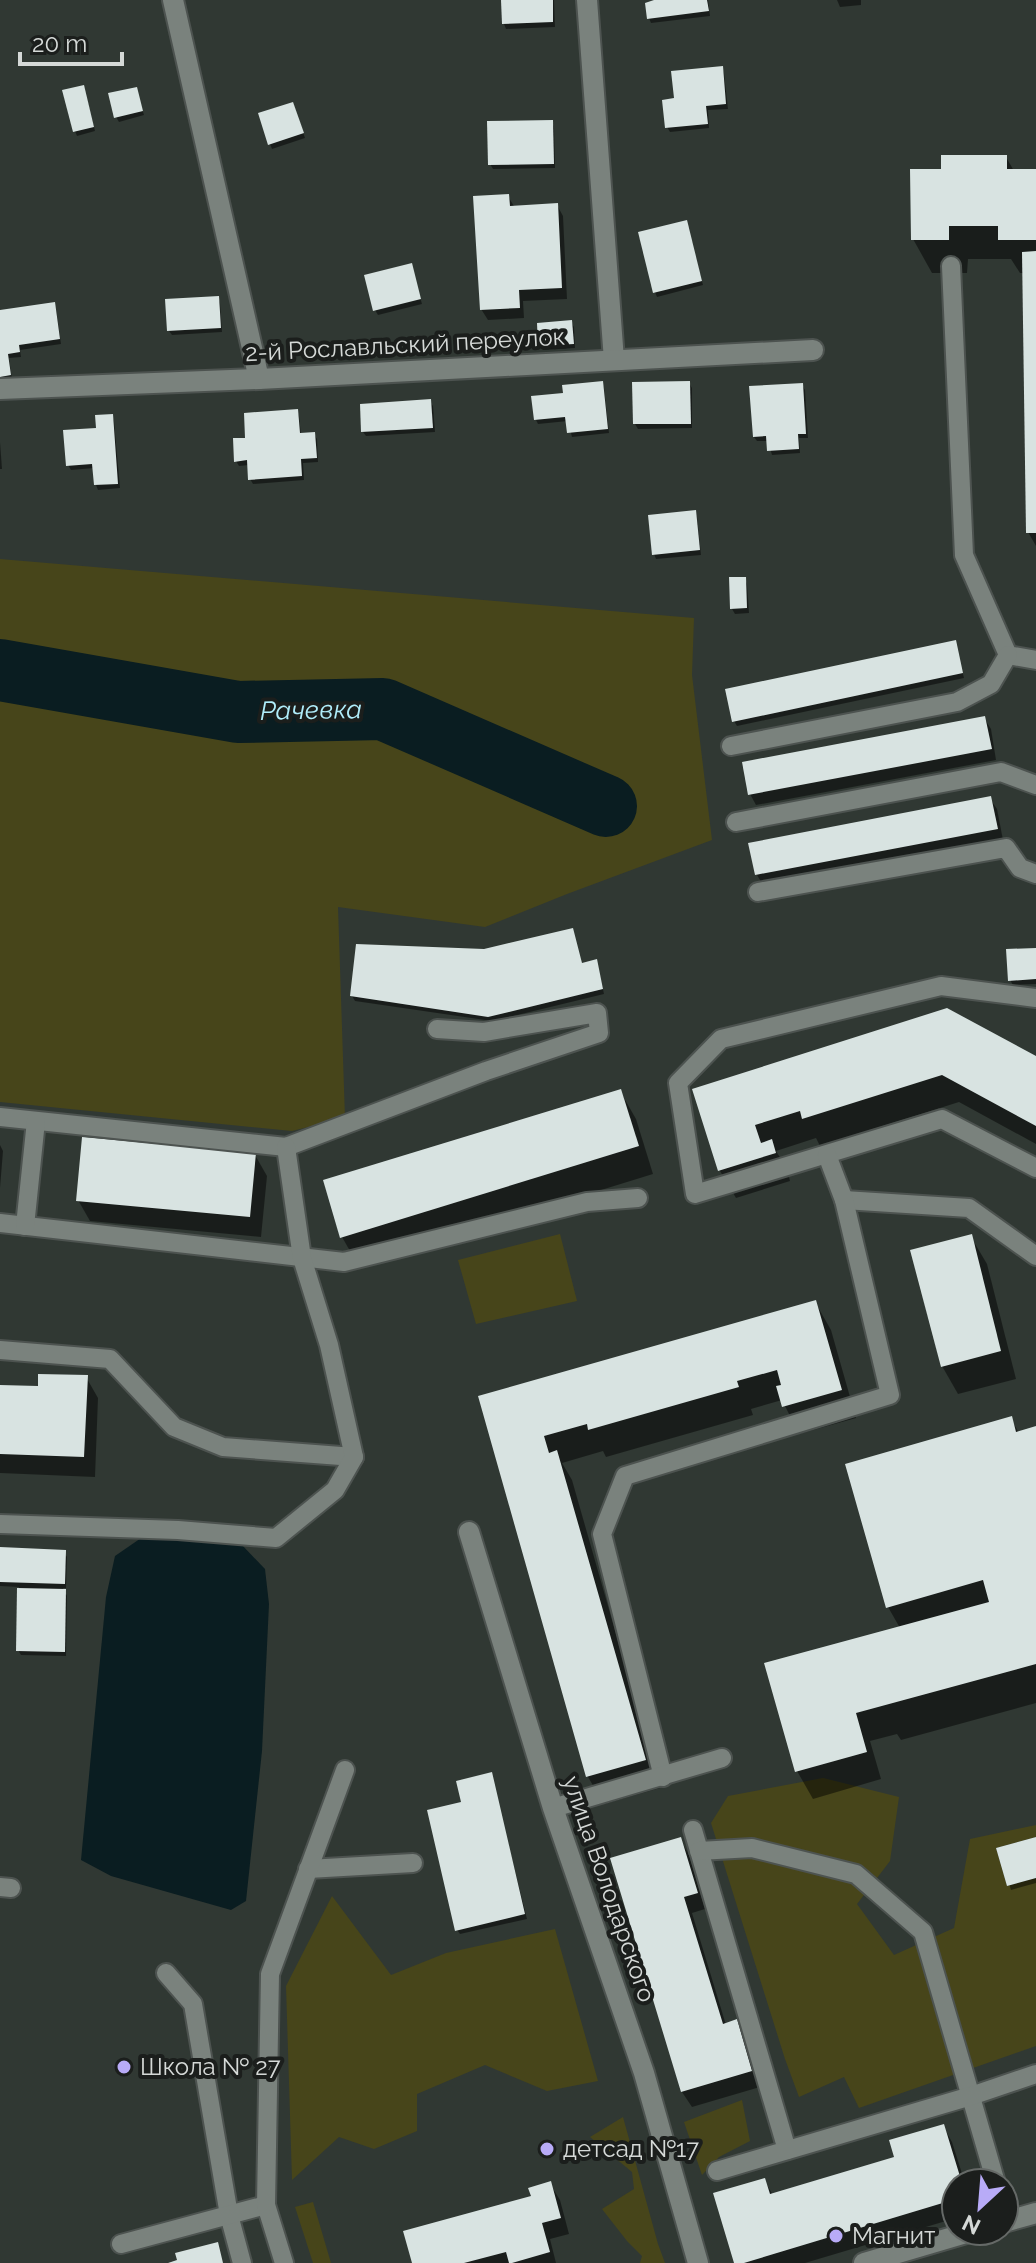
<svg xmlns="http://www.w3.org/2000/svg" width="1036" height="2263" font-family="Raleway,sans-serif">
<rect width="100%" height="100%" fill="#303833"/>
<g fill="#47451a">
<path d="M0 559 694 618 692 675 712 840 567 894 485 927 338 907 345 1118 292 1131 0 1102Z"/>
<path d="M560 1234 577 1301 476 1324 458 1260Z"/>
<path d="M823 1778 899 1797 890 1861 857 1904 894 1955 954 1928 970 1839 1036 1825V1837L996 1848 1007 1886 1036 1878V2046L859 2108 844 2077 799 2097 785 2059 711 1823 728 1796Z"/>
<path d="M332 1896 391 1975 446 1953 555 1929 598 2081 547 2091 485 2065 417 2094V2131L374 2149 339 2137 292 2180 286 1986Z"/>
<path d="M742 2100 750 2141 719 2157 702 2175 684 2122Z"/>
<path d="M623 2117 658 2244 665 2263H640L642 2256 627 2241 602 2209 634 2189 632 2172 590 2137Z"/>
<path d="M313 2202 331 2263H313L295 2207Z"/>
</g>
<path fill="#0a1d21" d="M144 1536 241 1544 265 1569 269 1604 262 1751 246 1901 231 1910 111 1876 81 1860 106 1597 115 1556Z"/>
<g fill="#0007">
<path d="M503 0H554L555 27 506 29 504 24Z"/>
<path d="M656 0H708L710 16 651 23 649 18Z"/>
<path d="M837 0H861V5L840 7Z"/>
<path d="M722 68 724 73 728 109 708 110 709 128 670 132 667 127 676 100Z"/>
<path d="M136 89 144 115 119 122 116 117Z"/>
<path d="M85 92 95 131 77 136 75 131Z"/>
<path d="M295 109 305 138 272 149 270 144Z"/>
<path d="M552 122 554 127 555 168 493 169 490 164Z"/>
<path d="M1006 157 1014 171 1036 172V546L1028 532 1024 273H1020L1011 259H968L967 273H932L913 239 943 171Z"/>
<path d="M508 196 515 208 557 205 563 216 567 299 523 301 524 318 488 320 481 309Z"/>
<path d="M686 222 703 285 657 297 655 292Z"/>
<path d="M411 265 422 304 378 315 375 310Z"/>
<path d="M218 298 220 303 222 332 172 335 169 331Z"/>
<path d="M54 304 56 309 61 344 20 350 21 357 9 358 12 380 0 382V312Z"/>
<path d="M571 322 574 327 575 348 543 350 540 345Z"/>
<path d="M602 383 604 388 609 433 572 437 568 421 538 424 536 420 565 395Z"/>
<path d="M689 383 692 388V428L638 429 635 424Z"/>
<path d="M802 385 805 390 808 438H799L800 453 772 455 768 441H757L754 437Z"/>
<path d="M430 402 433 406 435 432 366 436 363 432Z"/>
<path d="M297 411 299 416 301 435 314 434 317 439 318 462 303 463 304 480 253 484 250 479 249 465 239 466 236 461 247 439Z"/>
<path d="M112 416 114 421 120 488 98 490 96 485 94 468 71 470 68 465Z"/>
<path d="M0 442 2 469H0Z"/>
<path d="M695 512 697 517 701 555 656 559 654 554Z"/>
<path d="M745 579 747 584 749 613 735 614 732 609Z"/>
<path d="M955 643 964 678 737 726 734 721Z"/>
<path d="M984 718 991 729 996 760 756 805 750 794Z"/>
<path d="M990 799 997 809 1003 840 763 885 757 875Z"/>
<path d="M572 930 582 965 598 966 604 994 492 1021 355 1001 352 996 484 951Z"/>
<path d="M1036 950V984L1013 985 1010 980Z"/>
<path d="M1036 1059V1144L959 1102 820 1146 816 1138 776 1151 787 1169 790 1181 736 1198 720 1171 694 1090Z"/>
<path d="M620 1091 636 1119 653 1174 358 1265 342 1237Z"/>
<path d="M0 1145 3 1151 0 1188Z"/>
<path d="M255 1155 267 1176 261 1237 90 1221 78 1200Z"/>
<path d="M971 1237 987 1264 1016 1379 958 1394 942 1366Z"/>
<path d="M815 1302 831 1330 856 1418 799 1434 782 1400 751 1409 753 1415 606 1457 603 1451 562 1463 572 1480 660 1788 604 1804 588 1777 480 1398Z"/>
<path d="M86 1377 98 1398 95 1477 0 1473V1387L40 1388Z"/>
<path d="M1011 1419 1019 1433 1036 1428V1703L901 1740 897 1734 870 1741 881 1779 813 1799 797 1771 900 1628 888 1607Z"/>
<path d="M0 1549 64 1552 67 1557 66 1588H63L67 1596 66 1656 21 1655 18 1650 19 1587 0 1586Z"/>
<path d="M491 1775 527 1919 460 1934 457 1930 464 1803Z"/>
<path d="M680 1839 689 1855 705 1909 692 1913 726 2025 736 2022 745 2038 760 2087 692 2107 682 2092Z"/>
<path d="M1036 1839V1883L1011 1890 998 1849Z"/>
<path d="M943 2126 952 2142 965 2183H956V2218L805 2263H736L764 2180 773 2195 897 2158Z"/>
<path d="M550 2184 560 2200 569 2234 550 2239 556 2263H414L533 2197Z"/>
</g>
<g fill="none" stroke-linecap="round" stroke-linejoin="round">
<path stroke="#0a1d21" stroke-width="62" d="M0 670 238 712 383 709 606 806"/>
</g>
<g fill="#d8e3e1">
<path d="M501 0H553V22L502 24Z"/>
<path d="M654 0H707L709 11 647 19 645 3Z"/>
<path d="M723 66 726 104 706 106 708 124 665 128 662 100 674 98 671 71Z"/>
<path d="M84 85 94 127 73 132 62 90Z"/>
<path d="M137 87 143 111 114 118 108 93Z"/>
<path d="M293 102 304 133 268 145 258 113Z"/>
<path d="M553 120 554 164 488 165 487 121Z"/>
<path d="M941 155H1007V169H1036V240H998V226H949V240H911L910 169H941Z"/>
<path d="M509 194 510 206 558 203 562 288 519 290 520 308 480 310 473 196Z"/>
<path d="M687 220 702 281 653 293 638 232Z"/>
<path d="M1036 251V533H1026L1022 252Z"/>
<path d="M412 263 421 299 373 311 364 275Z"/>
<path d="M219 296 221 328 167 331 165 299Z"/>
<path d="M55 302 60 339 19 345 20 352 8 354 11 375 0 377V310Z"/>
<path d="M572 320 574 344 538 346 537 323Z"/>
<path d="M603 381 608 429 567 433 565 417 534 420 531 396 563 393 562 385Z"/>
<path d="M690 381 691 424H633L632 382Z"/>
<path d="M803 383 806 434H798L799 449 767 451 766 436 753 437 749 386Z"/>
<path d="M431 399 433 428 361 432 360 404Z"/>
<path d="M298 409 300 433 315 432 317 458 301 459 302 476 248 480 247 460 234 462 233 438H245L244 413Z"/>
<path d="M113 414 118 484 94 485 92 464 66 466 63 430 96 428 95 415Z"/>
<path d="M696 510 700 550 652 555 648 515Z"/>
<path d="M729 577H746L747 608 730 609Z"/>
<path d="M956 640 963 673 732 722 725 689Z"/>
<path d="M985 716 992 749 748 795 742 762Z"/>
<path d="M991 796 998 829 755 875 748 843Z"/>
<path d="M573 928 582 963 597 959 603 989 488 1017 350 996 356 944 484 949Z"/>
<path d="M1036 948V979L1008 981 1006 949Z"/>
<path d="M947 1008 1036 1056V1126L942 1075 802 1119 800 1111 755 1125 761 1143 772 1139 776 1153 718 1171 692 1089Z"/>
<path d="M621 1089 639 1146 340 1238 323 1180Z"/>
<path d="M82 1137 256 1153 250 1217 76 1201Z"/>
<path d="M972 1234 1001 1351 941 1367 910 1250Z"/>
<path d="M816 1300 842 1390 782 1407 776 1386 781 1385 777 1370 737 1381 739 1387 588 1430 587 1424 544 1436 549 1453 557 1450 646 1760 586 1777 478 1396Z"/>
<path d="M38 1374 88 1375 84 1457 0 1454V1385L38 1386Z"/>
<path d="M1012 1416 1016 1432 1036 1426V1664L856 1713 867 1752 795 1772 764 1663 989 1602 983 1580 886 1608 845 1464Z"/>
<path d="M0 1547 66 1550 65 1584 0 1582Z"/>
<path d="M17 1588 66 1589 65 1652 16 1651Z"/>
<path d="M492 1772 525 1914 455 1931 427 1810 461 1802 456 1781Z"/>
<path d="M681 1837 698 1893 684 1897 723 2024 737 2019 752 2071 681 2092 610 1858Z"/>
<path d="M1036 1837V1878L1007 1886 996 1848Z"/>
<path d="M944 2124 962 2183H956V2199L744 2263H734L713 2193 765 2178 770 2194 894 2157 889 2140Z"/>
<path d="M551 2181 561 2218 542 2223 550 2252 512 2263H509L506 2252 464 2263H412L403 2231 531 2196 528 2188Z"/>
<path d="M218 2242 223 2263H168L177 2260 175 2253Z"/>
</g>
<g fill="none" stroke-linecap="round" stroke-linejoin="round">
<defs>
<g id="service">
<path d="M951 266 964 555 1008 655 1036 660"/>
<path d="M731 746 957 702 991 684 1008 655"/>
<path d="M736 822 1001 772 1036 785"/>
<path d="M758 892 1006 848 1020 868 1036 874"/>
<path d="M1036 998 941 986 721 1039 678 1083 695 1194 942 1119 1036 1168"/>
<path d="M0 1117 286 1147 486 1071 599 1033 597 1013 484 1032 437 1029"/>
<path d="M844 1200 969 1208 1036 1256"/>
<path d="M0 1223 344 1262 587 1202 638 1198"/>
<path d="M25 1226 36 1121"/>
<path d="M0 1350 110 1359 174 1427 223 1447 354 1457"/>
<path d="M0 1524 178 1530 276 1538 335 1490 354 1457 329 1345 302 1258 286 1147"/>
<path d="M663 1777 602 1534 625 1476 890 1395 844 1200 827 1155"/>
<path d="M553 1808 722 1758"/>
<path d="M693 1830 787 2150"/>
<path d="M699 1851 752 1848 856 1874 923 1932 996 2183"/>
<path d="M308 1869 413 1863"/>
<path d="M0 1887 11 1888"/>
<path d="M166 1973 193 2004 229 2215 242 2263"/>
<path d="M717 2171 971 2096 1036 2074"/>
<path d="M121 2244 266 2205"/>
<path d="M284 2263 266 2205 270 1974 345 1770"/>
</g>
<g id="minor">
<path d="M173 0 259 379"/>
<path d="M587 0 614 360"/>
<path d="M0 389 259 379 813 350"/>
<path d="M469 1532 553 1808 644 2073 698 2263"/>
</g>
<g id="tertiary">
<path d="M1004 2222 1036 2213"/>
<path d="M864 2263 973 2231"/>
</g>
</defs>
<use href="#service" stroke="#4d5350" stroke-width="22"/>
<use href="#minor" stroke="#4d5350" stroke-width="24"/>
<use href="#tertiary" stroke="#4d5350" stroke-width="24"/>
<use href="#service" stroke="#7a827d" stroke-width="18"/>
<use href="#minor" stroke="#7a827d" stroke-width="20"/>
<use href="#tertiary" stroke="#7a827d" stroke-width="20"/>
</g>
<g fill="#b8abf7" stroke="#1b1e1c" stroke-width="3">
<circle cx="124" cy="2067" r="8"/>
<circle cx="547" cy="2149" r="8"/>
<circle cx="836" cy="2236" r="8"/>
</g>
<g text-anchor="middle" stroke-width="8" stroke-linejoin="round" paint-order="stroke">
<g font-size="24" fill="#d5d9d7" stroke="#1b1e1c">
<text transform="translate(405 345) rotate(-3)" y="8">2-й Рославльский переулок</text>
<text transform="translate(609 1889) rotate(71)" y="8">улица Володарского</text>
</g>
<g font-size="24" fill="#d5d9d7" stroke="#1b1e1c" text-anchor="start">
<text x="140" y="2075">Школа № 27</text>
<text x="563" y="2157">детсад №17</text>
<text x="852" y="2244">Магнит</text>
</g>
<g font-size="26" font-style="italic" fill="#b0edfa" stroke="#1b1e1c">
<text transform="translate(311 710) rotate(-1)" y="9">Рачевка</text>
</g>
</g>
<g transform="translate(980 2207) rotate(206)"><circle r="38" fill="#1b1e1c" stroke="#656967" stroke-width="2"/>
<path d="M0-6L14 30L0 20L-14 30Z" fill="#b8abf7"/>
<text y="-12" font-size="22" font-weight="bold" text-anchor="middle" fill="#d5d9d7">N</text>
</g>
<path d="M20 52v12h102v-12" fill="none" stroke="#d5d9d7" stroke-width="4"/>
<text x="32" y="52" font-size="24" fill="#d5d9d7" stroke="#1b1e1c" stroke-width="6" paint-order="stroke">20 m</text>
</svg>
